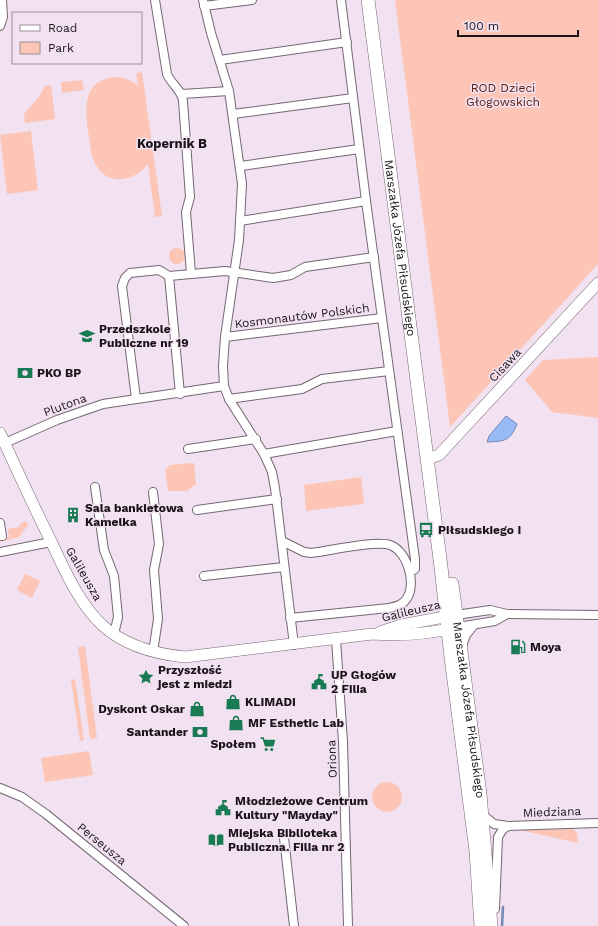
<svg xmlns="http://www.w3.org/2000/svg" width="598" height="926" font-family="'Work Sans',sans-serif">
<rect width="100%" height="100%" fill="#f2e1f0"/>
<g fill="#fcc5b5">
<path d="M395 0H598V264L450 427Z"/>
<path d="M142 72 162 216 155 217 148 164C133 183 105 187 94 161 90 152 90 141 88 131 86 110 82 84 109 78 120 75 130 79 138 86L136 73Z"/>
<path d="M82 80 84 90 62 93 61 82Z"/>
<path d="M51 85 55 119 25 123 24 114 39 97 45 86Z"/>
<path d="M31 131 38 190 7 194 0 135Z"/>
<circle cx="177" cy="256" r="8"/>
<path d="M598 357V418L552 412 525 380 543 360Z"/>
<path d="M194 463 196 484 187 491H168L165 470 170 465Z"/>
<path d="M361 477 364 504 306 511 304 485Z"/>
<path d="M26 521 28 525 19 537 0 542V539L9 537 8 529 19 527 21 523Z"/>
<path d="M25 574 40 581 32 598 17 590Z"/>
<path d="M85 646 97 738 90 739 78 647Z"/>
<path d="M75 679 84 740 80 741 71 680Z"/>
<path d="M89 751 93 775 45 782 41 758Z"/>
<circle cx="387" cy="797" r="15"/>
<path d="M573 829 577 833 578 843 520 830Z"/>
</g>
<path fill="#98baf7" stroke="#7288b4" d="M506 416 517 424C510 442 504 441 487 442L489 436Z"/>
<g fill="none" stroke-linecap="round" stroke-linejoin="round">
<path stroke="#7288b4" stroke-width="2.5" d="M502 926 503 907"/>
<defs>
<g id="street">
<path d="M155 0 167 74C171 84 182 90 183 101L190 197 186 212 191 273"/>
<path d="M203 0 211 33 229 91 242 184 239 240 225 337 223 366 224 386 229 399 264 454 272 472 275 488 294 645"/>
<path d="M341 0 366 201 415 559V569L410 572"/>
<path d="M204 6 252 0"/>
<path d="M0 26 3 17 2 0"/>
<path d="M220 60 347 42"/>
<path d="M182 94 229 91"/>
<path d="M233 114 353 98"/>
<path d="M241 166 359 149"/>
<path d="M240 221 366 201"/>
<path d="M169 276 180 394"/>
<path d="M225 337 382 318"/>
<path d="M136 399 122 286 125 278 130 273 159 270 169 276 225 271 273 278 291 275 305 267 374 257"/>
<path d="M229 399 302 389 322 379 389 371"/>
<path d="M5 443 57 420 103 404 224 386"/>
<path d="M188 449 256 439"/>
<path d="M264 454 397 431"/>
<path d="M95 487 104 550 114 576 118 617 114 634"/>
<path d="M197 510 277 499"/>
<path d="M0 523 2 536"/>
<path d="M282 541 304 552 311 553C329 551 375 540 390 545 409 551 420 593 401 604 398 606 393 607 389 608L290 618"/>
<path d="M0 552 51 542"/>
<path d="M204 576 284 567"/>
<path d="M456 615 490 610 507 614 598 615"/>
<path d="M458 627 495 621 507 614"/>
<path d="M336 639 343 742 348 926"/>
<path d="M462 646 466 635 474 625"/>
<path d="M153 652 158 619 154 570 159 544 153 492"/>
<path d="M0 788 22 797 46 814 184 926"/>
<path d="M482 814 494 824 508 826 598 823"/>
<path d="M284 838 294 926"/>
<path d="M495 909 498 837 503 829 508 826"/>
</g>
<g id="secondary">
<path d="M0 433C16 468 32 503 49 537 64 568 77 601 102 625 125 646 155 654 185 657L372 634C401 636 427 634 455 628"/>
<path d="M427 459 439 455 598 283"/>
<path d="M380 632 401 625 455 615"/>
</g>
<g id="primary">
<path id="s1" d="M368 0 441 567 451 657 476 851 481 926"/>
<path id="s2" d="M452 584 480 794 491 926"/>
</g>
</defs>
<use href="#street" stroke="#756774" stroke-width="10"/>
<use href="#secondary" stroke="#756774" stroke-width="12"/>
<use href="#primary" stroke="#756774" stroke-width="14"/>
<use href="#street" stroke="#fff" stroke-width="8"/>
<use href="#secondary" stroke="#fff" stroke-width="11"/>
<use href="#primary" stroke="#fff" stroke-width="13"/>
</g>
<defs>
<symbol id="school-bare" viewBox="-9 -9 18 18"><path d="M0-5L7-2L0 1L-7-2ZM-4 1L0 2.5L4 1V4Q0 6-4 4Z" fill="#197b53" stroke="#f2e1f0" stroke-width="2.5" paint-order="stroke"/></symbol>
<symbol id="bank-bare" viewBox="-9 -9 18 18"><path d="M-6-4H6V4H-6ZM0-2.3a2.3 2.3 0 1 0 0 4.6a2.3 2.3 0 1 0 0-4.6Z" fill="#197b53" stroke="#f2e1f0" stroke-width="2.5" paint-order="stroke"/></symbol>
<symbol id="building-bare" viewBox="-9 -9 18 18"><path d="M-4-6H4V6H1V3H-1V6H-4ZM-2.5-4.3h1.7v1.8h-1.7ZM.8-4.3h1.7v1.8H.8ZM-2.5-1h1.7V.8h-1.7ZM.8-1h1.7V.8H.8Z" fill="#197b53" stroke="#f2e1f0" stroke-width="2.5" paint-order="stroke"/></symbol>
<symbol id="bus-bare" viewBox="-9 -9 18 18"><path d="M-5-6H5V4H4V6H2V4H-2V6H-4V4H-5ZM-3.5-4V0h7V-4ZM-3.5 1.2v1.5H-2V1.2ZM2 1.2v1.5H3.5V1.2Z" fill="#197b53" stroke="#f2e1f0" stroke-width="2.5" paint-order="stroke"/></symbol>
<symbol id="fuel-bare" viewBox="-9 -9 18 18"><path d="M-5.5-6h7V0h2V4h1.3V-2.5L3-4.5l.8-.8L6-3V5H2.5V1h-1V6h-7ZM-4.2-4.7v3.2H.2V-4.7Z" fill="#197b53" stroke="#f2e1f0" stroke-width="2.5" paint-order="stroke"/></symbol>
<symbol id="sight-bare" viewBox="-9 -9 18 18"><path d="M0-6L1.8-2.2L6-1.7L2.9 1.2L3.7 5.4L0 3.3L-3.7 5.4L-2.9 1.2L-6-1.7L-1.8-2.2Z" fill="#197b53" stroke="#f2e1f0" stroke-width="2.5" paint-order="stroke"/></symbol>
<symbol id="civic-bare" viewBox="-9 -9 18 18"><path d="M-.6-6.5H3V-4.5H.6V-3L4-1V1h2V6H-6V1h2V-1L-.6-3ZM-1.2 2.5V6h2.4V2.5Z" fill="#197b53" stroke="#f2e1f0" stroke-width="2.5" paint-order="stroke"/></symbol>
<symbol id="shop-bare" viewBox="-9 -9 18 18"><path d="M-5-2.5h2.3a2.7 3.5 0 0 1 5.4 0H5L5.5 6h-11ZM-1.5-2.5h3a1.5 2.3 0 0 0-3 0Z" fill="#197b53" stroke="#f2e1f0" stroke-width="2.5" paint-order="stroke"/></symbol>
<symbol id="supermarket-bare" viewBox="-9 -9 18 18"><path d="M-6-5.5h2.5l.6 2H6L4.5 2H-2.5L-4.4-4H-6ZM-1.5 3.2a1.3 1.3 0 1 0 .1 0ZM3 3.2a1.3 1.3 0 1 0 .1 0Z" fill="#197b53" stroke="#f2e1f0" stroke-width="2.5" paint-order="stroke"/></symbol>
<symbol id="library-bare" viewBox="-9 -9 18 18"><path d="M-6-4Q-3-5.5-.7-3.5V5Q-3 3-6 4ZM6-4Q3-5.5 .7-3.5V5Q3 3 6 4Z" fill="#197b53" stroke="#f2e1f0" stroke-width="2.5" paint-order="stroke"/></symbol>
</defs>
<g fill-rule="evenodd">
<use href="#school-bare" x="76" y="325" width="22" height="22"/>
<use href="#bank-bare" x="14" y="362" width="22" height="22"/>
<use href="#building-bare" x="62" y="504" width="22" height="22"/>
<use href="#bus-bare" x="415" y="519" width="22" height="22"/>
<use href="#fuel-bare" x="507" y="636" width="22" height="22"/>
<use href="#sight-bare" x="135" y="666" width="22" height="22"/>
<use href="#civic-bare" x="308" y="671" width="22" height="22"/>
<use href="#shop-bare" x="222" y="691" width="22" height="22"/>
<use href="#shop-bare" x="186" y="698" width="22" height="22"/>
<use href="#shop-bare" x="225" y="712" width="22" height="22"/>
<use href="#bank-bare" x="189" y="721" width="22" height="22"/>
<use href="#supermarket-bare" x="257" y="733" width="22" height="22"/>
<use href="#civic-bare" x="212" y="797" width="22" height="22"/>
<use href="#library-bare" x="205" y="829" width="22" height="22"/>
</g>
<g text-anchor="middle" stroke-width="3" stroke-linejoin="round" paint-order="stroke">
<g font-size="12" fill="#591705" stroke="#f2e1f0">
<text x="503" y="92">ROD Dzieci<tspan x="503" dy="14">Głogowskich</tspan></text>
</g>
<g font-size="12" fill="#191318" stroke="#f2e1f0">
<text dy="4" stroke="none"><textPath href="#s1" startOffset="250">Marszałka Józefa Piłsudskiego</textPath></text>
<text transform="translate(302 316) rotate(-7)" y="4">Kosmonautów Polskich</text>
<text transform="translate(505 365) rotate(-47)" y="4">Cisawa</text>
<text transform="translate(65 405) rotate(-20)" y="4">Plutona</text>
<text transform="translate(84 574) rotate(60)" y="4">Galileusza</text>
<text transform="translate(411 611) rotate(-13)" y="4">Galileusza</text>
<text dy="4" stroke="none"><textPath href="#s2" startOffset="127">Marszałka Józefa Piłsudskiego</textPath></text>
<text transform="translate(332 759) rotate(-92)" y="4">Oriona</text>
<text transform="translate(552 812) rotate(-2)" y="4">Miedziana</text>
<text transform="translate(102 844) rotate(39)" y="4">Perseusza</text>
</g>
<g font-size="12" font-weight="bold" fill="#191318" stroke="#f2e1f0" text-anchor="start">
<text x="99" y="333">Przedszkole<tspan x="99" dy="14">Publiczne nr 19</tspan></text>
<text x="37" y="377">PKO BP</text>
<text x="85" y="512">Sala bankietowa<tspan x="85" dy="14">Kamelka</tspan></text>
<text x="438" y="534">Piłsudskiego I</text>
<text x="530" y="651">Moya</text>
<text x="158" y="674">Przyszłość<tspan x="158" dy="14">jest z miedzi</tspan></text>
<text x="331" y="679">UP Głogów<tspan x="331" dy="14">2 Filia</tspan></text>
<text x="245" y="706">KLIMADI</text>
<text x="185" y="713" text-anchor="end">Dyskont Oskar</text>
<text x="248" y="727">MF Esthetic Lab</text>
<text x="188" y="736" text-anchor="end">Santander</text>
<text x="256" y="748" text-anchor="end">Społem</text>
<text x="235" y="805">Młodzieżowe Centrum<tspan x="235" dy="14">Kultury "Mayday"</tspan></text>
<text x="228" y="837">Miejska Biblioteka<tspan x="228" dy="14">Publiczna. Filia nr 2</tspan></text>
</g>
<g font-size="13" font-weight="bold" fill="#191318" stroke="#f2e1f0">
<text x="172" y="148">Kopernik B</text>
</g>
</g>
<rect x="12" y="12" width="130" height="52" fill="#f2e1f0" stroke="#9b8f9a"/>
<rect x="20" y="25" width="20" height="6" fill="#ffffff" stroke="#9b8f9a"/>
<text x="48" y="32" font-size="12" fill="#191318">Road</text>
<rect x="20" y="42" width="20" height="12" fill="#fcc5b5" stroke="#9b8f9a"/>
<text x="48" y="52" font-size="12" fill="#191318">Park</text>
<path d="M458 30v6h120v-6" fill="none" stroke="#191318" stroke-width="2"/>
<text x="464" y="30" font-size="12" fill="#191318" stroke="#f2e1f0" stroke-width="3" paint-order="stroke">100 m</text>
</svg>
